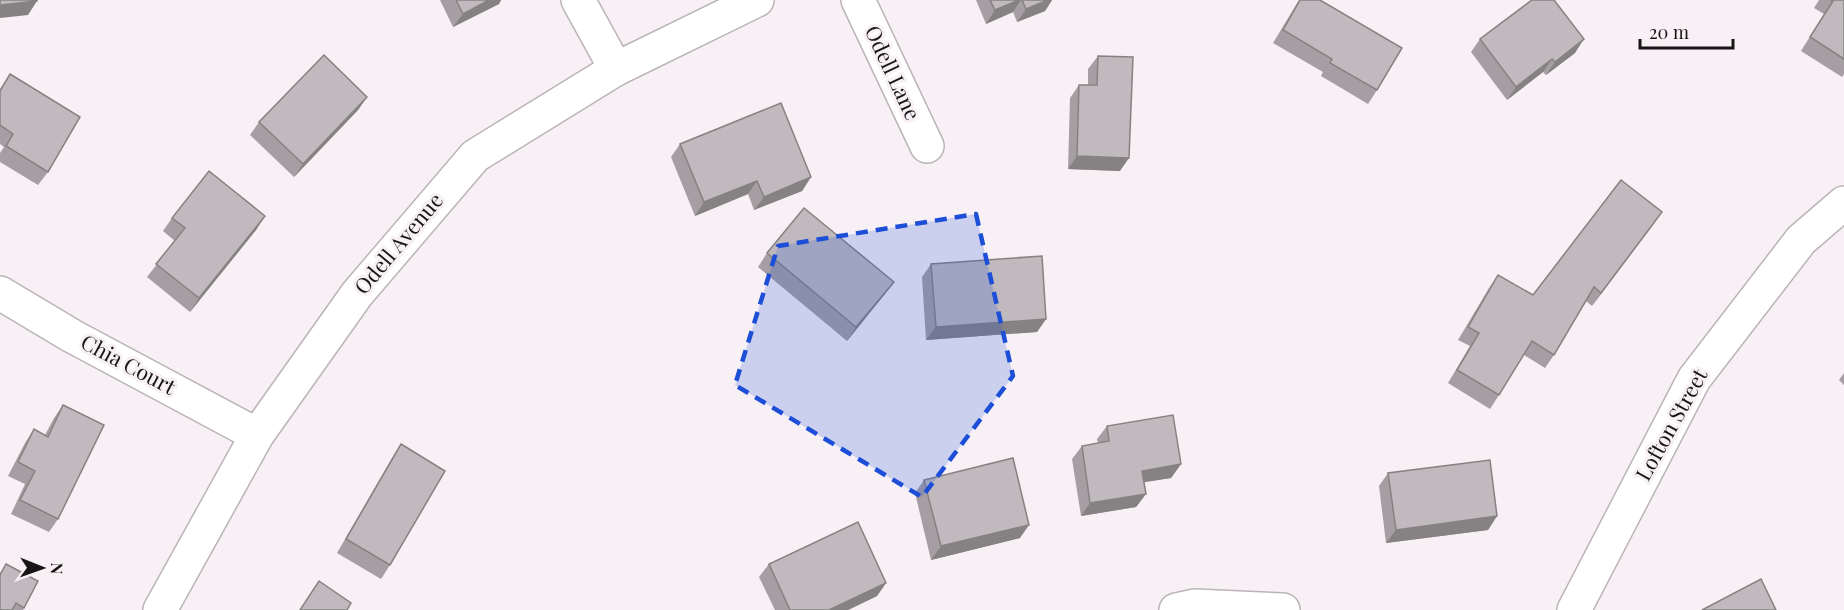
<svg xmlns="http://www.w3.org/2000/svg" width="1844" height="610" font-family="'Playfair Display',serif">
<rect width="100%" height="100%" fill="#f7f0f4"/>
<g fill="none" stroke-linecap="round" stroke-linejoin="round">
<defs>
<g id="minor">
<path d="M578 0 616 69"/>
<path d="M858 0 927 146"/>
<path d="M0 293 72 336 257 435"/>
<path d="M160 610 257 435 357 294 475 156 616 69 757 0"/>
<path d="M1176 610 1194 606 1283 610"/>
<path d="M1574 610 1694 379 1801 240 1844 203"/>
</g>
</defs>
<use href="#minor" stroke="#bbb4b8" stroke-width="36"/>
<use href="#minor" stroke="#fff" stroke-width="33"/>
</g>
<g fill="#a59fa3">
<path d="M440 0H501L499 4 453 27Z"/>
<path d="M976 0H1052L1045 11 1017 22 1013 12 986 24Z"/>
<path d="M1299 0H1320L1377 90 1368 104 1321 76 1323 72 1273 43Z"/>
<path d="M1819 0H1844V74L1842 77 1801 51 1824 14 1814 8Z"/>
<path d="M1480 39 1575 53 1546 75 1543 72 1507 100 1471 52Z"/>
<path d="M1098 56 1120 171 1068 169 1070 98 1079 85H1088V69Z"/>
<path d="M10 74 48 172 38 185 0 162V153L4 147 0 144V89Z"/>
<path d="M367 97 358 110 294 177 250 135 259 122Z"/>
<path d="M680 144 811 177 802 191 754 210 748 194 695 216 671 157Z"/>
<path d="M1662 212 1592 306 1586 301 1554 355 1545 368 1524 355 1499 395 1490 409 1448 383 1470 346 1458 340 1489 288 1498 275 1533 295Z"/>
<path d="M265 216 256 230 190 312 147 277 175 241 163 231 172 218Z"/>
<path d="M767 253 894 282 884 295 847 341 758 267Z"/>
<path d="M931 264 1046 319 1037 332 926 340 922 277Z"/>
<path d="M1844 373V385L1839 380Z"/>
<path d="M63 405 58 519 49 532 11 514 25 484 8 476 25 443 34 429 45 435 54 418Z"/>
<path d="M1107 426 1181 464 1171 478 1144 482 1146 494 1136 507 1081 516 1072 459 1082 446 1098 443 1097 439Z"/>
<path d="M401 444 390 565 381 579 337 553 392 458Z"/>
<path d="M1388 473 1497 516 1488 530 1386 543 1379 486Z"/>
<path d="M924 480 1020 538 931 560 915 493Z"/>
<path d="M6 564 38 581 23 610H0V573Z"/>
<path d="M769 564 886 583 877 596 848 610H775L759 577Z"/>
</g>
<g fill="#868284">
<path d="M489 0H501L499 4 453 27 463 14Z"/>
<path d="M1019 0H1021L1013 12 986 24 995 10Z"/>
<path d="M1048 0H1052L1045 11 1017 22 1026 9Z"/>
<path d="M37 1 28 15 0 18V5Z"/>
<path d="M1584 39 1575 53 1546 75 1555 62Z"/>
<path d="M1552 59 1543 72 1507 100 1516 87Z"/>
<path d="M367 97 358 110 294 177 303 164Z"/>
<path d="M1077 156 1129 158 1120 171 1068 169Z"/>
<path d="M811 177 802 191 754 210 764 197Z"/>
<path d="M757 181 748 194 695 216 704 202Z"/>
<path d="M1662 212 1653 225 1592 306 1601 293Z"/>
<path d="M265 216 256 230 190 312 199 298Z"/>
<path d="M894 282 884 295 847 341 856 327Z"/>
<path d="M1046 319 1037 332 926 340 936 327Z"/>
<path d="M1181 464 1171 478 1133 484 1142 471Z"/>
<path d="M1146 494 1136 507 1081 516 1090 503Z"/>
<path d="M1497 516 1488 530 1386 543 1396 530Z"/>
<path d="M1029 525 1020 538 931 560 941 546Z"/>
<path d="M886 583 877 596 848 610H829Z"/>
</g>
<g fill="#c0b9bd" stroke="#868284" stroke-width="1.5">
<path d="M0 0H37V1L0 5Z"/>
<path d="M456 0H489L463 14Z"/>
<path d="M990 0H1019L995 10Z"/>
<path d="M1022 0H1048L1026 9Z"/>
<path d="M1300 0H1320L1402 48 1377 90 1330 63 1332 59 1283 30Z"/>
<path d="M1532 0H1554L1584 39 1555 62 1552 59 1516 87 1480 39Z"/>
<path d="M1831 0H1844V59L1810 37 1833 1Z"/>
<path d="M324 55 367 97 303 164 259 122Z"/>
<path d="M1098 56 1133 57 1129 158 1077 156 1079 85H1097Z"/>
<path d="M10 74 80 117 48 172 6 146 13 134 0 125V91Z"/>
<path d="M781 103 811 177 764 197 757 181 704 202 680 144Z"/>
<path d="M209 171 265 216 199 298 156 264 185 228 172 218Z"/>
<path d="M1621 180 1662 212 1601 293 1594 287 1554 355 1532 341 1499 395 1457 370 1479 333 1468 327 1498 275 1533 295Z"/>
<path d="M804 208 894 282 856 327 767 253Z"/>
<path d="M1042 256 1046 319 936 327 931 264Z"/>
<path d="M63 405 104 425 58 519 20 500 35 471 18 462 34 429 48 437Z"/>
<path d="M1173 415 1181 464 1142 471 1146 494 1090 503 1082 446 1109 441 1107 426Z"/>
<path d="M401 444 445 471 390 565 346 539Z"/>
<path d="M1013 458 1029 525 941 546 924 480Z"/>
<path d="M1490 460 1497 516 1396 530 1388 473Z"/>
<path d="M858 522 886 583 829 610H790L769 564Z"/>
<path d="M6 564 38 581 24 608 16 603 12 610H0V575Z"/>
<path d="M1761 579 1776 610H1702Z"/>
<path d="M319 581 351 603 347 610H300Z"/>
</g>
<path fill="#1d4ed8" fill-opacity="0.2" stroke="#1d4ed8" stroke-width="4.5" stroke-dasharray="12 8" stroke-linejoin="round" d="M976 214 1013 376 922 497 735 385 778 246Z"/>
<g text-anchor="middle" stroke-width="6" stroke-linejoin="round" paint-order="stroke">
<g font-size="21" fill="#181517" stroke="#f7f0f4">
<text transform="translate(892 73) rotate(65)" y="7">Odell Lane</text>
<text transform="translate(399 244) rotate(-50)" y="7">Odell Avenue</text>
<text transform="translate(128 365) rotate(28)" y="7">Chia Court</text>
<text transform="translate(1672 425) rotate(-61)" y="7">Lofton Street</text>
</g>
</g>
<g transform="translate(42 568) rotate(91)" stroke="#f7f0f4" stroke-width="4.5" paint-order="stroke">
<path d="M0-4.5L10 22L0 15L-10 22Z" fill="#181517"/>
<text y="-9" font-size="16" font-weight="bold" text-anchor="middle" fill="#181517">N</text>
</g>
<path d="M1640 39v9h93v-9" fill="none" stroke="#181517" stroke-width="3"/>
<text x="1649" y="39" font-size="18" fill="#181517" stroke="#f7f0f4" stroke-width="4.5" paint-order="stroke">20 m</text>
</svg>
